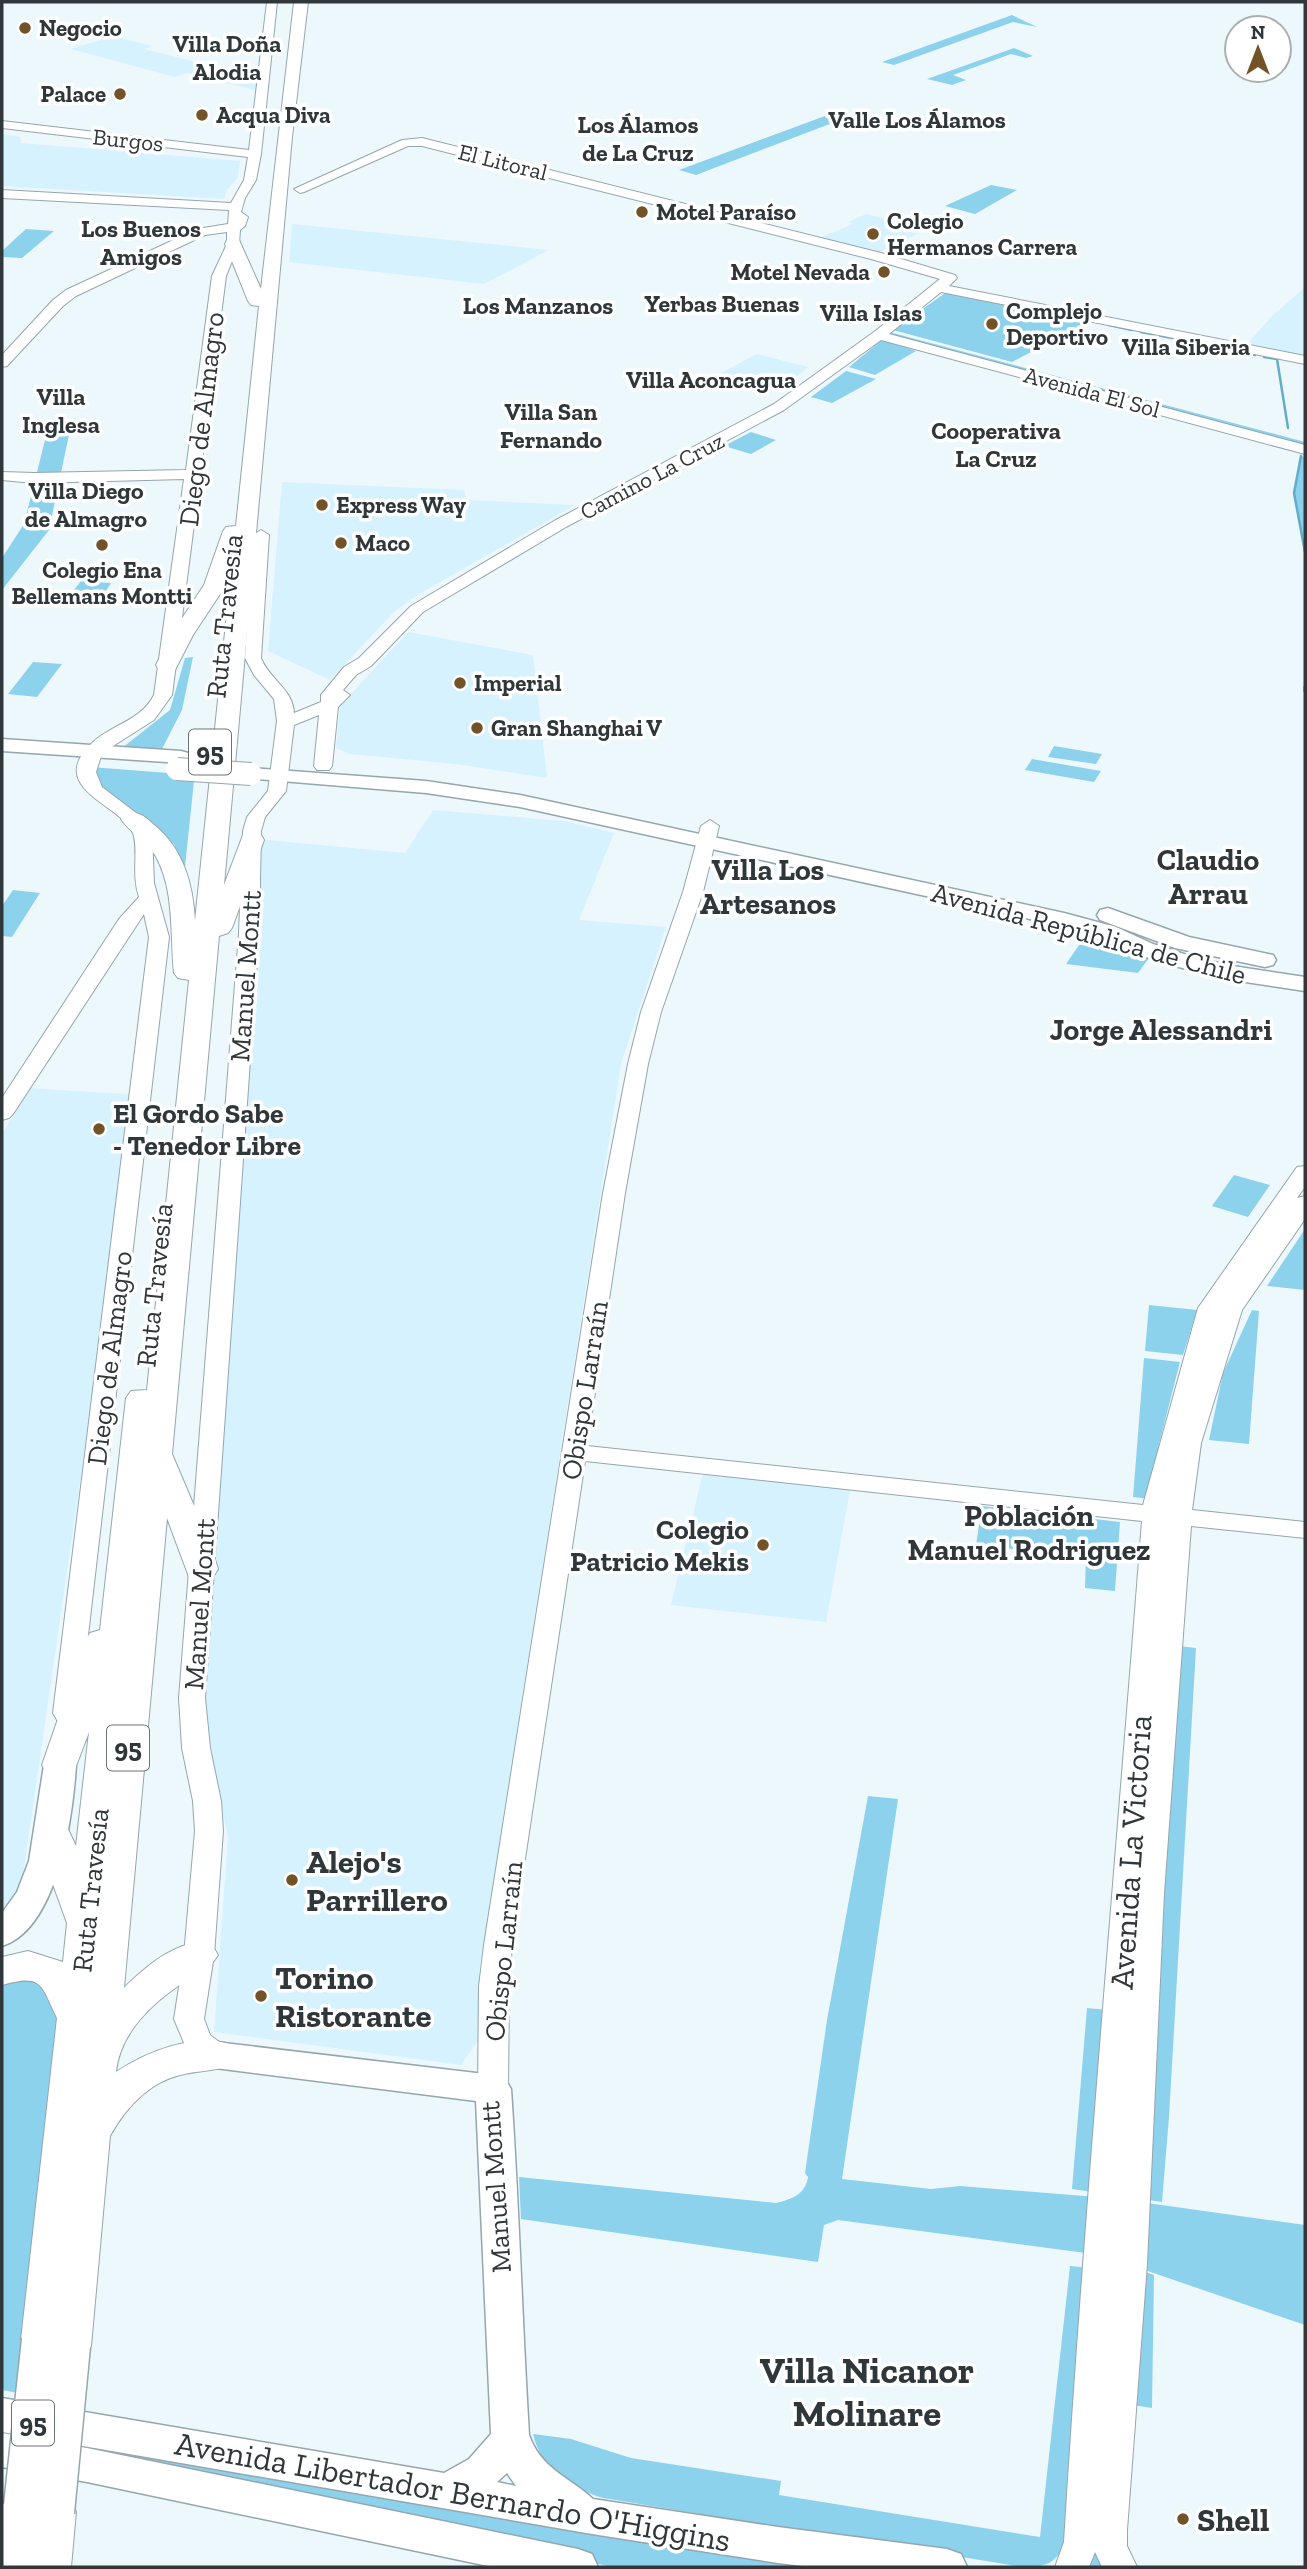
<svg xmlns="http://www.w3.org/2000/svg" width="1307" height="2569" font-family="'Zilla Slab',serif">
<rect width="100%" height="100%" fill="#edf8fd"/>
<g fill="#d6f2fe">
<path d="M113 36 152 46 144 49 264 79 263 92 187 73 175 77 71 49Z"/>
<path d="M2 134 20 137 21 143 240 161 238 177 227 190 224 199 2 186Z"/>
<path d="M866 214 927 229 876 254 817 239 853 224 849 222Z"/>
<path d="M292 224 549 250 484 284 289 262Z"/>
<path d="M1305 287V355L1247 344 1271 317Z"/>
<path d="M757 354 808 367 781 389 715 376Z"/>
<path d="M282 482 464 490 467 500 575 505 419 594 394 612 330 680 268 651Z"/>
<path d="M408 632 533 655 547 778 456 764 350 754 336 748 340 706Z"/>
<path d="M433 810 563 821 614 833 579 920 666 927 621 1064 479 1972V2039L461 2065 214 2032 228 1837 210 1750 205 1712 257 839 405 853Z"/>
<path d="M30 1088 136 1095 22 1882 2 1912V1134Z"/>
<path d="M704 1469 851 1485 826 1622 671 1605Z"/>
</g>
<g fill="#8dd2ed">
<path d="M1012 15 1037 27 1013 22 894 65 882 62Z"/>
<path d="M1014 48 1033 56 1026 58 1011 54 953 75 966 80 952 85 927 79Z"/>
<path d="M833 113 848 117 696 175 679 170Z"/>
<path d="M991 185 1017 190 975 214 945 206Z"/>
<path d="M26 229 54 231 22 258 2 257V251Z"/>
<path d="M948 291 1093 319 1012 362 893 330Z"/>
<path d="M889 332 1279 435 1305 442V449L885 335Z"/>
<path d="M883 339 916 351 875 375 849 367Z"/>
<path d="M846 371 876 379 832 403 811 397Z"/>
<path d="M49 424 71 425 49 530 2 590V558L24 524Z"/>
<path d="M751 432 776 440 751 454 724 446Z"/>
<path d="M1301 456 1305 457V535L1302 537 1294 493Z"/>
<path d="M81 581 111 583 98 603 65 601Z"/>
<path d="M193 657 182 710 161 751 122 748 170 710 185 658Z"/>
<path d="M33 662 62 664 37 697 8 694Z"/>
<path d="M1054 746 1102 754 1096 764 1048 757Z"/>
<path d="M1032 759 1101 771 1094 782 1025 770Z"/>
<path d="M91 767 181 774 194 781 184 876 174 844 103 791Z"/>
<path d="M13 890 40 893 12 937 2 936V906Z"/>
<path d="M1086 935 1149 958 1138 973 1066 964Z"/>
<path d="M1234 1175 1270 1185 1248 1217 1212 1206Z"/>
<path d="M1305 1229V1290L1267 1286Z"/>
<path d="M1149 1305 1197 1310 1183 1355 1145 1351Z"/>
<path d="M1252 1310 1259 1311 1249 1444 1209 1440 1223 1373Z"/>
<path d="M1144 1358 1180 1362 1159 1444 1149 1499 1133 1497Z"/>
<path d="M982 1506 1120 1522 1115 1591 1085 1588 1086 1557 976 1545Z"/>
<path d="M1145 1642 1196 1648 1169 2117 1162 2202 1072 2189 1087 2008 1118 2011Z"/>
<path d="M868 1796 898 1799 842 2179 931 2189 960 2186 1097 2197 1093 2254 838 2220 824 2225 818 2262 521 2219 519 2177 776 2203C792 2199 805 2195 808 2177L805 2173 827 2020Z"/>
<path d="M30 1969 61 1998 24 2394 2 2390V1983L8 1977Z"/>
<path d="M1140 2202 1305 2225V2325L1136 2267Z"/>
<path d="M1123 2264 1154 2275 1152 2408 1112 2402 1101 2553 1109 2567H1077L1085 2554 1063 2548C1053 2566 1041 2567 1022 2567L603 2498C568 2487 542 2471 533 2434L571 2439 631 2458 781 2481 779 2495 1040 2537 1070 2266 1102 2269Z"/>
<path d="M70 2439 867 2567H612L69 2449Z"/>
</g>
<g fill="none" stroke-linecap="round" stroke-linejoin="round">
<g stroke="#63adc8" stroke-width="2.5">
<path d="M1109 325 1132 330"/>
<path d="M1141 332 1172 338"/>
<path d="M1181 340 1214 346"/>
<path d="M1223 348 1255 355"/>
<path d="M1264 357 1277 359 1288 428"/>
<path d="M1301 456 1294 493 1305 552"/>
</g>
<path stroke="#63adc8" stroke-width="3.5" d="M1305 687V691"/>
<defs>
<g id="secondary">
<path d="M267 2H277L261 154 256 180 245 198 241 212 248 217 245 226 240 230 239 244 226 276 172 695 154 720 102 753 96 772 102 787 140 816 152 833 154 883 169 937 79 1713 75 1720 66 1722 57 1720 53 1713 149 937 144 914 13 1114 9 1118 2 1120V1098L119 919 139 897C131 874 139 849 133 833 123 805 44 789 92 743 112 724 141 721 154 695L184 479 34 483 2 480V472L34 473 186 470 212 276 227 244V232L205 235 76 296 63 306 7 366 2 367V355L53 300 66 290 197 229 228 224 229 210 2 198V190L231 203 244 180 248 157 2 128V121L249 150Z"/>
<path d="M422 138 881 253 955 275 957 278 949 286 1305 356V364L941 292 889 334 1305 445V454L881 340 784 410 566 527 423 612 371 666 356 675 343 690 350 695 338 707 332 766 329 770H317L314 766 319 715 294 725 286 791 265 817 261 831 259 933 205 1698 210 1748 221 1801 223 1831 214 1955 204 2019 210 2035 226 2047 230 2055 226 2063 215 2067 204 2063 187 2050 174 2019 184 1955 195 1831 193 1801 182 1748 179 1698 239 933 243 831 247 817 268 791 277 721 274 699 254 675 245 658 253 535 261 530 269 535 261 658C269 679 293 689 294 713L321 702V695L344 667 359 658 411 606 554 521 774 404 874 332 940 279 871 259 422 146H408L304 192 300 193 294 189 402 140Z"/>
<path d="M710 820 719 826 703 892 661 1012 648 1064 625 1193 587 1446 1143 1505 1198 1308 1297 1167 1305 1166V1187L1297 1198 1305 1196V1219L1242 1310 1201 1443 1192 1510 1305 1522V1538L1191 1526 1164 1893 1147 2264 1127 2530V2546L1137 2567H1102L1095 2552 1089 2567H1055L1064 2542C1085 2201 1116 1861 1142 1521L585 1461 512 1945 509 1986 508 2089 504 2097 493 2101 482 2097 478 2089 479 1986 484 1945 603 1193 628 1064 641 1012 683 892 701 826Z"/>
</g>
<g id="primary">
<path d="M2 739 181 751 188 753 191 757 188 761 181 763 2 751Z"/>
<path d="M251 768 426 781 520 795 1064 913 1116 927 1153 944 1187 955 1226 965 1305 977V991L1225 979 1171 965 1137 954 1100 937 1053 924 520 807 426 793 244 778 241 774 244 770Z"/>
<path d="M1108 908 1189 937 1273 955 1276 960 1273 965 1265 967 1175 948 1100 920 1097 915 1100 910Z"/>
<path d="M60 1754 71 1757 76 1765C73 1815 58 1929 2 1946V1913L17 1892 29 1861 44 1765 49 1757Z"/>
<path d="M215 2042 493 2075 505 2079 511 2089C519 2204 522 2320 529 2435 541 2469 569 2477 593 2499L778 2527 947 2549 961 2554 967 2567H811L778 2563 592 2534 2 2432V2398L444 2473 469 2459 491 2434 476 2101 215 2068 203 2064 198 2055 203 2046ZM507 2473 516 2486 497 2482Z"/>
<path d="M2 2433 87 2448 578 2549 592 2554 598 2567H493L87 2482 2 2467Z"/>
</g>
<g id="highway">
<path d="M294 2H308L292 137 224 885 243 835 252 833 261 835 264 840 232 928 228 933 219 936 172 1454 209 1541 218 1569 213 1577 201 1580 189 1577 167 1518 124 1988C145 1967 182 1935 212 1945L218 1955C210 1969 197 1973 184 1982 152 2003 120 2033 116 2072 146 2052 193 2033 229 2044L235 2055 229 2066C213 2071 196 2071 180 2075 148 2083 125 2109 110 2136L91 2346 85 2359 70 2364 55 2359 53 2354 42 2358 27 2353 21 2340 57 2018C41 1985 43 1973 2 1985V1957L28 1951 63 1962 67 1923 34 1832 39 1823 52 1819 65 1823 76 1846 89 1732 73 1774 60 1778 47 1774 42 1765 85 1641 90 1633 100 1630 126 1398 131 1391 147 1390 189 980 178 978 174 973C170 935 175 889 155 855 146 840 130 833 121 819L125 814C138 811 143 815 153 824 184 849 193 884 195 921L232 565 226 585 193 635 175 670H159L156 665 171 635 204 585 223 531 226 527 236 526 259 306 251 305 248 301 225 244 227 240H239L261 289Z"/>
<path d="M24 2486 40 2492 42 2497 54 2492 70 2498 76 2512 71 2567H2V2506L8 2492Z"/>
</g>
</defs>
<use href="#secondary" stroke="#94a6ae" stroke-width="2"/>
<use href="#primary" stroke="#94a6ae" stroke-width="3"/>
<use href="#highway" stroke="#94a6ae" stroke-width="2"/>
<use href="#secondary" fill="#fff" fill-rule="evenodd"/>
<use href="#primary" fill="#fff" fill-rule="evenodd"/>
<use href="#highway" fill="#fff" fill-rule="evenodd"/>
<defs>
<path id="primary-bridge" d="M177 769 251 774"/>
<g id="highway-bridge">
<path d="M24 2506 42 2340"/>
<path d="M54 2512 70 2346"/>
</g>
</defs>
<use href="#primary-bridge" stroke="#94a6ae" stroke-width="24" stroke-linecap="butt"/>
<use href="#highway-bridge" stroke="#94a6ae" stroke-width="43" stroke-linecap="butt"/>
<use href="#primary-bridge" stroke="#fff" stroke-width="22"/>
<use href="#highway-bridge" stroke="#fff" stroke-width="40"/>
</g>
<g fill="#725328" stroke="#fff" stroke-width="2.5">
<circle cx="25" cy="28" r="7"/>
<circle cx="120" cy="94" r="7"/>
<circle cx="202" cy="115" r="7"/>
<circle cx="642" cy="212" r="7"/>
<circle cx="873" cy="234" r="7"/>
<circle cx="884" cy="272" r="7"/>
<circle cx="992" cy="324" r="7"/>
<circle cx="322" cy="505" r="7"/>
<circle cx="341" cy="543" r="7"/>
<circle cx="102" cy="545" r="7"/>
<circle cx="460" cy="683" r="7"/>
<circle cx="477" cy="728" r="7"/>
<circle cx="99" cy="1129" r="7"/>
<circle cx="763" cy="1545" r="7"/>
<circle cx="292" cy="1880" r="7"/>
<circle cx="261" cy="1996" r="7"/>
<circle cx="1183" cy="2519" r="7"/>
</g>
<g text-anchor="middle" stroke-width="7" stroke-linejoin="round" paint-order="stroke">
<g font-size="23" font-weight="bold" fill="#30373a" stroke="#fff" text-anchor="start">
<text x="39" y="36">Negocio</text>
<text x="106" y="102" text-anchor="end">Palace</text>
<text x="216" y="123">Acqua Diva</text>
<text x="656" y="220">Motel Paraíso</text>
<text x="887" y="229">Colegio<tspan x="887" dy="26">Hermanos Carrera</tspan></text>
<text x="870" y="280" text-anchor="end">Motel Nevada</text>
<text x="1006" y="319">Complejo<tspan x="1006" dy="26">Deportivo</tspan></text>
<text x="336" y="513">Express Way</text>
<text x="355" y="551">Maco</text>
<text x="102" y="578" text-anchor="middle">Colegio Ena<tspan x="102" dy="26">Bellemans Montti</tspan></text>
<text x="474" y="691">Imperial</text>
<text x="491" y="736">Gran Shanghai V</text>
</g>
<g font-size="23" fill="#30373a" stroke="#fff">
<text transform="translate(128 140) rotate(6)" y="8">Burgos</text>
<text transform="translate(503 162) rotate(14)" y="8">El Litoral</text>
<text transform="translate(1092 392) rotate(15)" y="8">Avenida El Sol</text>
<text transform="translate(652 476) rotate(-28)" y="8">Camino La Cruz</text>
</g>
<g font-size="24" font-weight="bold" fill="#30373a" stroke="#fff">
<text x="227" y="52">Villa Doña<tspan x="227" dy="28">Alodia</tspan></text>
<text x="917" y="128">Valle Los Álamos</text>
<text x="638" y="133">Los Álamos<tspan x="638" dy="28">de La Cruz</tspan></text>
<text x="141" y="237">Los Buenos<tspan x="141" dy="28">Amigos</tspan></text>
<text x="722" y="312">Yerbas Buenas</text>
<text x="538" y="314">Los Manzanos</text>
<text x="871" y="321">Villa Islas</text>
<text x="1186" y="355">Villa Siberia</text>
<text x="711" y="388">Villa Aconcagua</text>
<text x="61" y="405">Villa<tspan x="61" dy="28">Inglesa</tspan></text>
<text x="551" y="420">Villa San<tspan x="551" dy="28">Fernando</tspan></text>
<text x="996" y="439">Cooperativa<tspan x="996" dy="28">La Cruz</tspan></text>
<text x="86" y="499">Villa Diego<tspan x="86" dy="28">de Almagro</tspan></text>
</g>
<g fill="#fff" stroke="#6e7375" stroke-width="2">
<rect x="189" y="729.5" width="42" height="45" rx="5"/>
<rect x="107" y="1725.5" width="42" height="45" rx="5"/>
<rect x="12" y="2400.5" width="42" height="45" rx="5"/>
</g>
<g font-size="26" font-weight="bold" fill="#30373a">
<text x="210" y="761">95</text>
<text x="128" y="1757">95</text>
<text x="33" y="2432">95</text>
</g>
<g font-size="28" fill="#30373a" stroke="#fff">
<text transform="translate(201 419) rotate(-83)" y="10">Diego de Almagro</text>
<text transform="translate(224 616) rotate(-84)" y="10">Ruta Travesía</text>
<text transform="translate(1089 933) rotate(15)" y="10">Avenida República de Chile</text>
<text transform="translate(245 976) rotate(-86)" y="10">Manuel Montt</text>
<text transform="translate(154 1285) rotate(-84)" y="10">Ruta Travesía</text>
<text transform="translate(109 1358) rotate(-83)" y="10">Diego de Almagro</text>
<text transform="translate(584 1390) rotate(-81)" y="10">Obispo Larraín</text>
<text transform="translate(199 1604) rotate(-86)" y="10">Manuel Montt</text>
<text transform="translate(90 1890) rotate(-84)" y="10">Ruta Travesía</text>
<text transform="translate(503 1951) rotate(-84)" y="10">Obispo Larraín</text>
<text transform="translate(495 2187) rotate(-94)" y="10">Manuel Montt</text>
</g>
<g font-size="28" font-weight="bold" fill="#30373a" stroke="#fff" text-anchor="start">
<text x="113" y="1123">El Gordo Sabe<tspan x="113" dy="32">- Tenedor Libre</tspan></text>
<text x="749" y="1539" text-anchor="end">Colegio<tspan x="749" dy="32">Patricio Mekis</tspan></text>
</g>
<g font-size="30" font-weight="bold" fill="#30373a" stroke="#fff">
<text x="1208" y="870">Claudio<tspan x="1208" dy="34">Arrau</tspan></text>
<text x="768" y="880">Villa Los<tspan x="768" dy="34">Artesanos</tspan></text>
<text x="1161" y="1040">Jorge Alessandri</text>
<text x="1029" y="1526">Población<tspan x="1029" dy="34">Manuel Rodriguez</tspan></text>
</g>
<g font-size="33" fill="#30373a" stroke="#fff">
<text transform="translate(1130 1852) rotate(-86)" y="12">Avenida La Victoria</text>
<text transform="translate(453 2491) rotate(10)" y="12">Avenida Libertador Bernardo O'Higgins</text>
</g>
<g font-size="33" font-weight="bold" fill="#30373a" stroke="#fff" text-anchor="start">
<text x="306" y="1873">Alejo's<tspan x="306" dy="38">Parrillero</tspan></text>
<text x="275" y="1989">Torino<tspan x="275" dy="38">Ristorante</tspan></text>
<text x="1197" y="2531">Shell</text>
</g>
<g font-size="37" font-weight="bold" fill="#30373a" stroke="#fff">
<text x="867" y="2383">Villa Nicanor<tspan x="867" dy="43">Molinare</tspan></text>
</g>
</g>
<rect width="1307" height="2569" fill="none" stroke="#30373a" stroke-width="7"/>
<g transform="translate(1258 49)"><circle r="33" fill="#ffffff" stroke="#acafb0" stroke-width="2"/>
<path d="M0-5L12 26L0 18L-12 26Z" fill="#725328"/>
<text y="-10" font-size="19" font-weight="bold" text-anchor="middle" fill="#30373a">N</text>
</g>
</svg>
